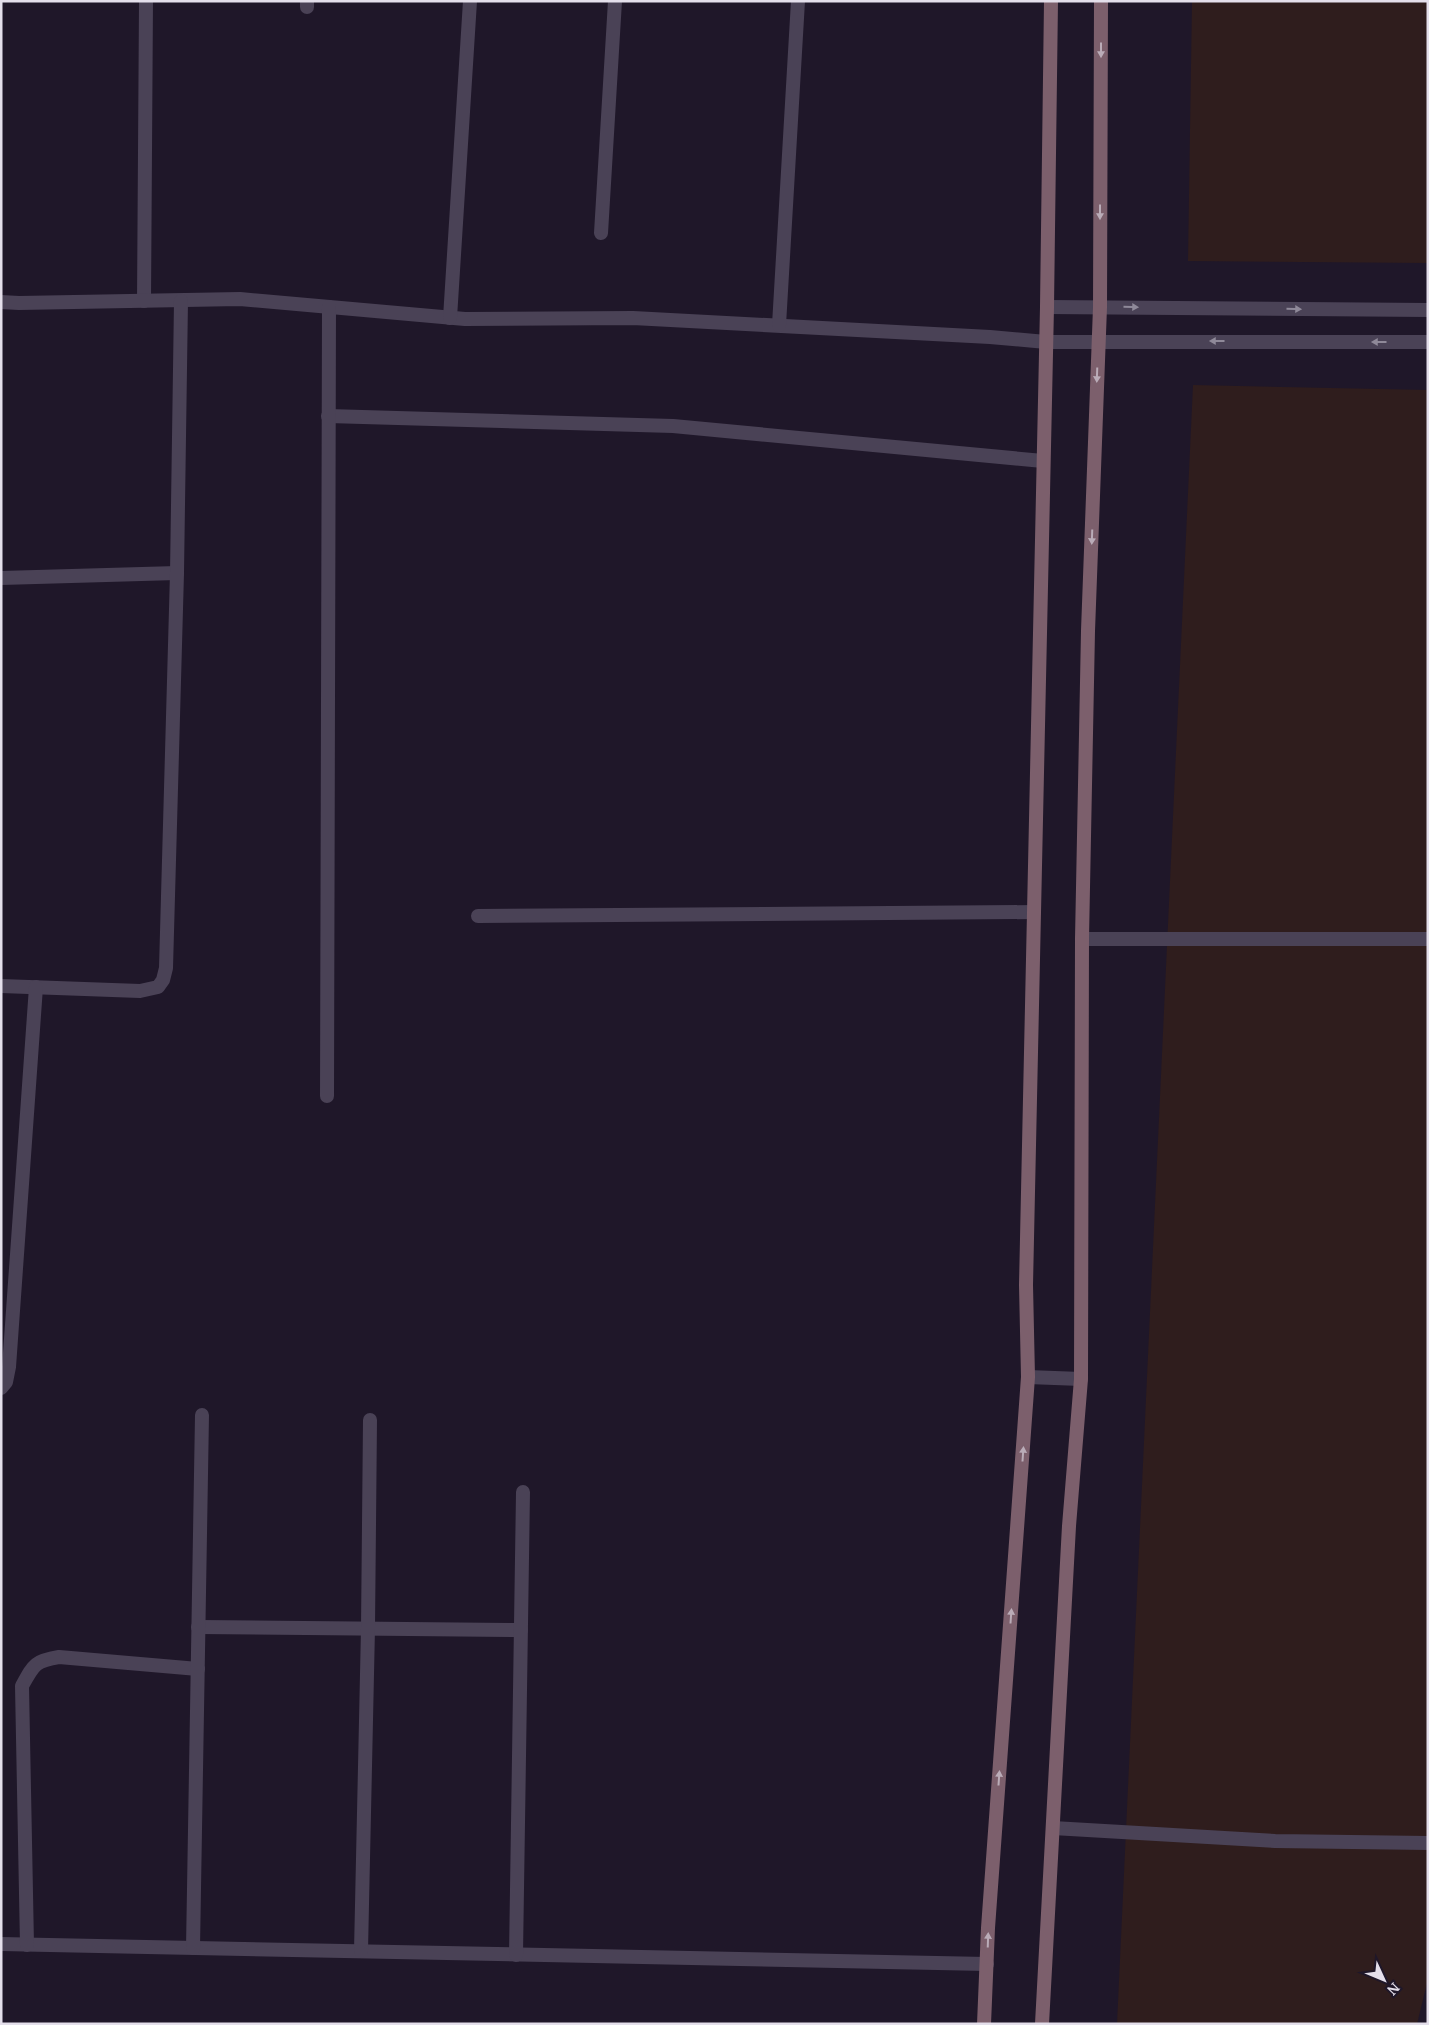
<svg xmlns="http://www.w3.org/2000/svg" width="1429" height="2025" font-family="'PT Serif',serif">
<rect width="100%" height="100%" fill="#1f1729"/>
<g fill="#2f1d1d">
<path d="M1192 1H1428V263L1188 261Z"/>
<path d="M1193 385 1428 390V1979L1417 2024H1117Z"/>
</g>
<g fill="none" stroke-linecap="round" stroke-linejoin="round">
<path stroke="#4a4256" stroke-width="14" d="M478 916 1034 912"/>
<g stroke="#4a4256" stroke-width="14">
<path d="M307 7V1"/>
<path d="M601 233 615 1"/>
<path d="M144 301 146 1"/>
<path d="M1 302 19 303 240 299 465 319 633 318 990 337 1046 342H1428"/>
<path d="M1047 307 1428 310"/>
<path d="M450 318 470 1"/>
<path d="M779 325 798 1"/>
<path d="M328 416 673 426 1043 461"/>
<path d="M1 578 177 573"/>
<path d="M1082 939H1428"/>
<path d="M1 986 140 991 158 987 163 980 166 968 177 573 181 301"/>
<path d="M327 1096 329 307"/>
<path d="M1 1388 6 1382 9 1367 36 987"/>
<path d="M198 1627 521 1630"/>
<path d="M1053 1828 1275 1841 1428 1843"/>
<path d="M1 1944 987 1964"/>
<path d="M27 1945 22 1686C34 1664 35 1661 59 1657L198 1669"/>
<path d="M193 1948 202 1415"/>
<path d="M361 1951 368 1628 370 1420"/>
<path d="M516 1955 523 1492"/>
</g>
<path stroke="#4a4256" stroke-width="14" d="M1028 1377 1081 1379"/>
<g stroke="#7c5f6c" stroke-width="14">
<path d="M984 2024 988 1928 1028 1377 1026 1285 1047 307 1051 1"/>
<path d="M1042 2024 1069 1526 1081 1379 1082 939 1088 631 1100 307 1101 1"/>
</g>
</g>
<defs><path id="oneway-solid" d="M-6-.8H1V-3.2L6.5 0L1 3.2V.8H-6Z" transform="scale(1.25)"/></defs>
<g fill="#baacb8">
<use href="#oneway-solid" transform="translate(1101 50) rotate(90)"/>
<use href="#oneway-solid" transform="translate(1100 212) rotate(90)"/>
<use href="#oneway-solid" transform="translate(1097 375) rotate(92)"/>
<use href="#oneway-solid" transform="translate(1092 537) rotate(92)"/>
<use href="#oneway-solid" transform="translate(1023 1454) rotate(-86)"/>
<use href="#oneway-solid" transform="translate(1011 1616) rotate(-86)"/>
<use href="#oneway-solid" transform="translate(999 1778) rotate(-86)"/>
<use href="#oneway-solid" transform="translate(988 1940) rotate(-88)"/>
</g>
<g fill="#8f8999">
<use href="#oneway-solid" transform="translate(1131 307) rotate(1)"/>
<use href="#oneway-solid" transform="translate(1294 309) rotate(1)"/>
<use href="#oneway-solid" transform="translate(1217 341) rotate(-180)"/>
<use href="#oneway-solid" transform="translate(1379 342) rotate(-180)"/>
</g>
<rect width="1429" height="2025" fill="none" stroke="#e4dfeb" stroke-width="5"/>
<g transform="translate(1384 1980) rotate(134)" stroke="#1f1729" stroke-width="4" paint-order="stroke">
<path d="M0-4L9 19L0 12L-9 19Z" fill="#e4dfeb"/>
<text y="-8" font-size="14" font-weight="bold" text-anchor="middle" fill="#e4dfeb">N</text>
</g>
</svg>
